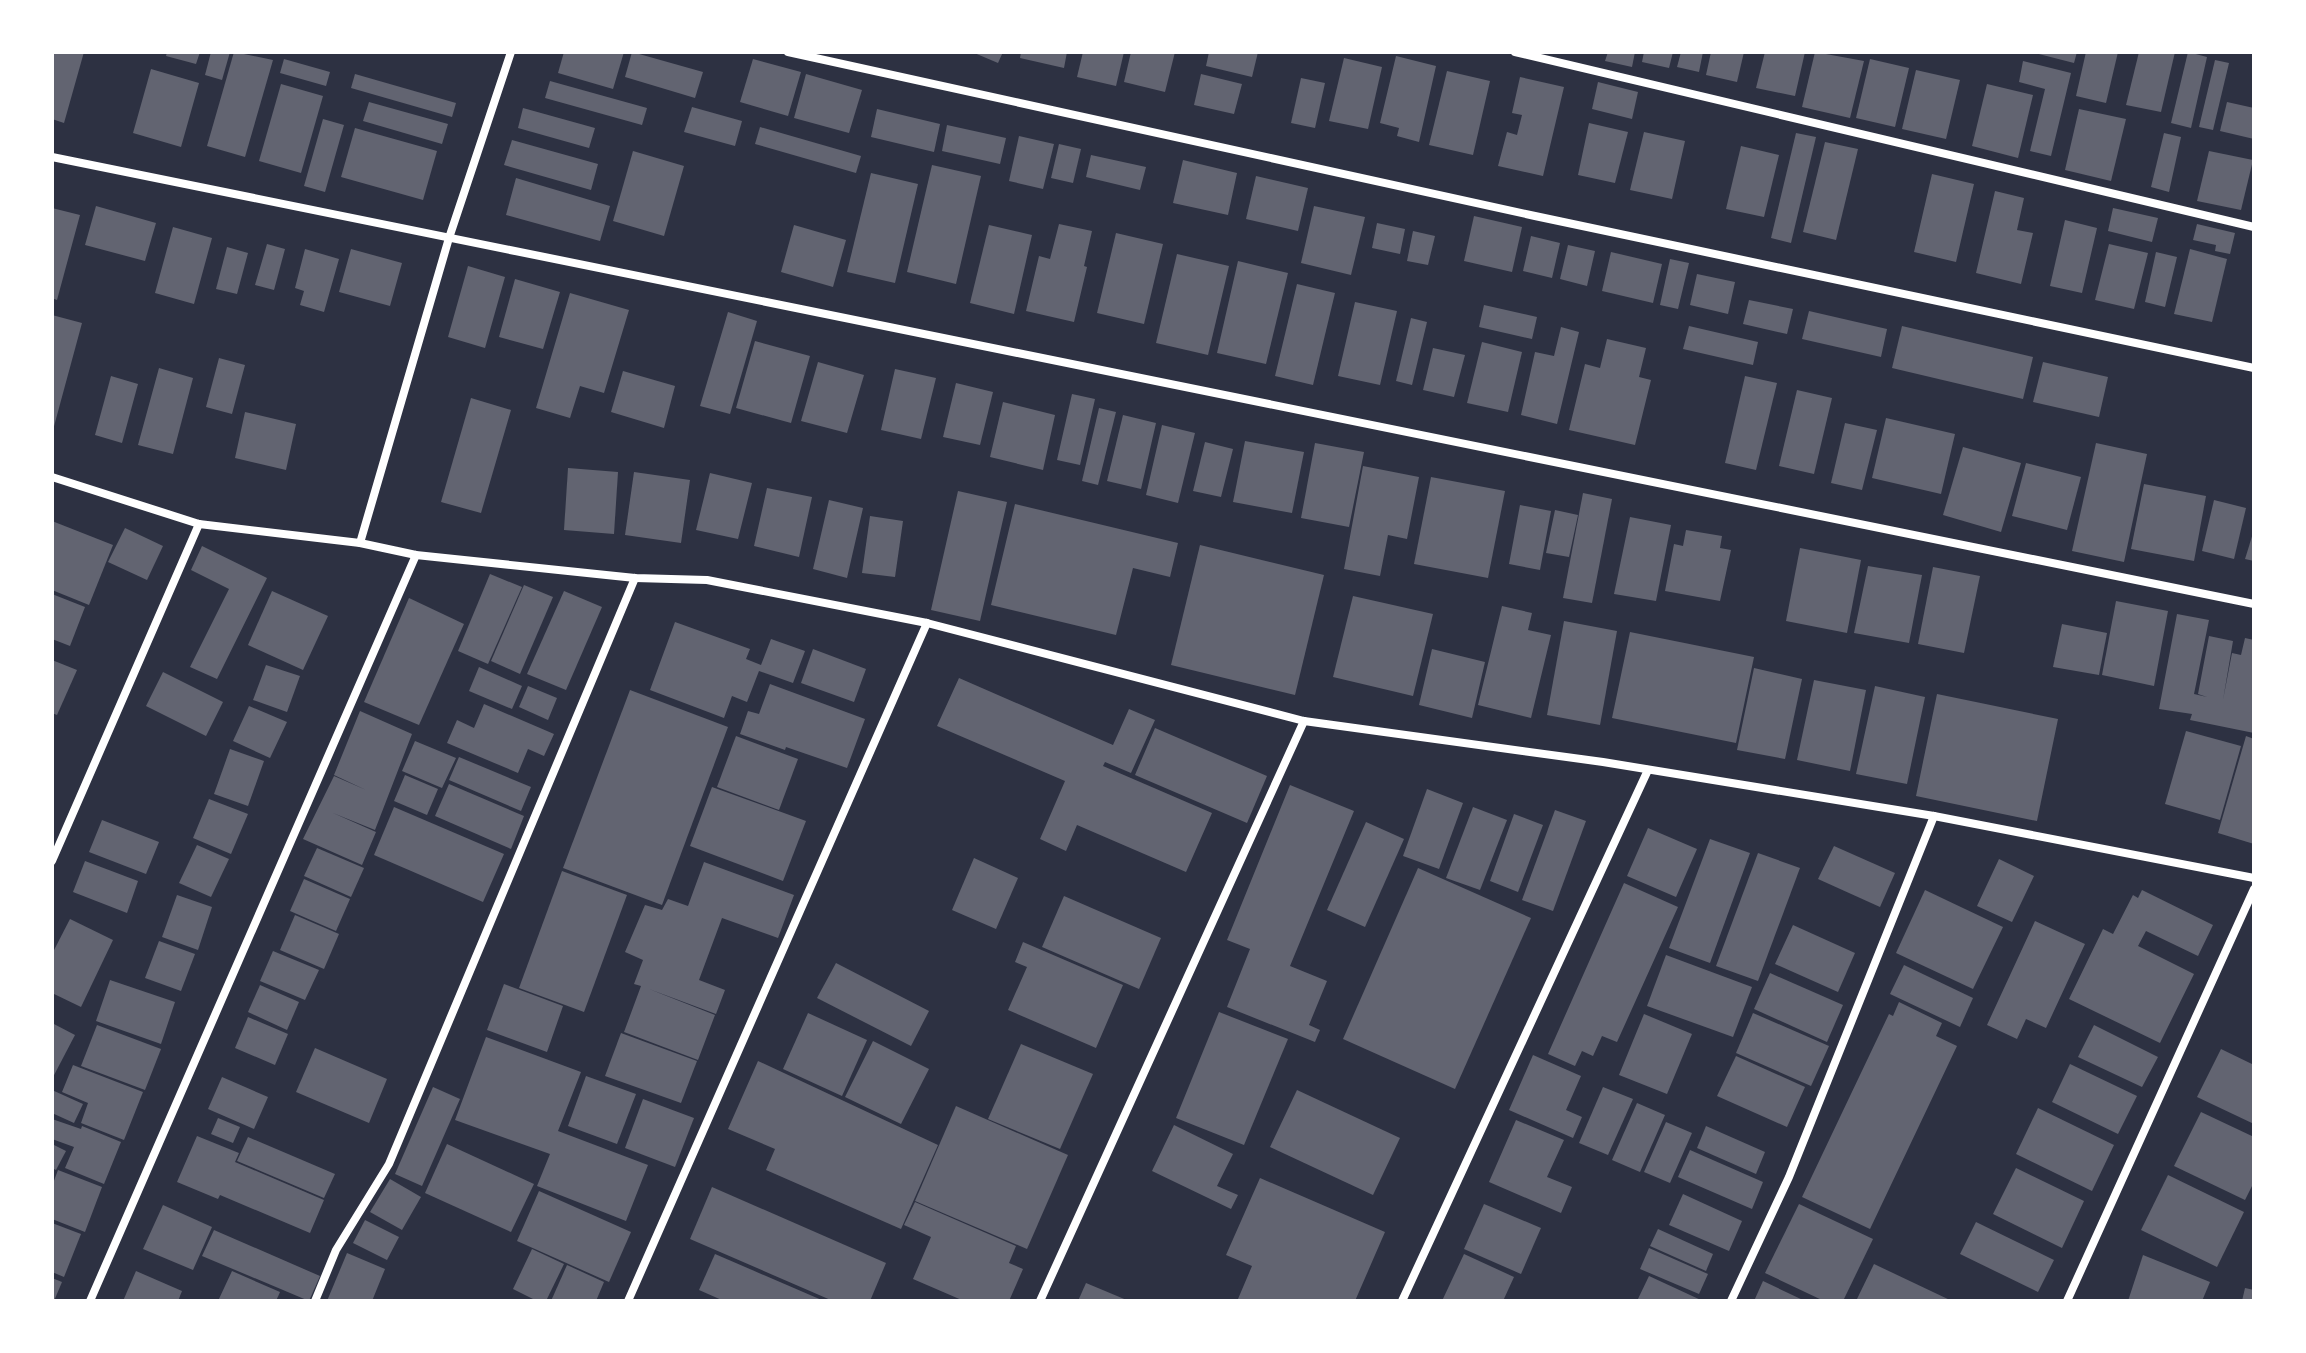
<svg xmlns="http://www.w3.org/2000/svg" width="2306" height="1353" font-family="'DejaVu Sans',sans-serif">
<rect width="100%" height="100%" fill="#2d3142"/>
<g fill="#626471">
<path d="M52 52H84L64 123 52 119Z"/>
<path d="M167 52H200L196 64 166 56Z"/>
<path d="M211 52H230L222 80 205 75Z"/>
<path d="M234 52 273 60 245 157 207 146Z"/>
<path d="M564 52H624L613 89 558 73Z"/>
<path d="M632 52 703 72 695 98 625 77Z"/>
<path d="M972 52H1003L998 63Z"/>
<path d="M1021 52H1067L1064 68 1020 58Z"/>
<path d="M1083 52H1124L1116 86 1077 77Z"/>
<path d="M1131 52H1175L1165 92 1124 82Z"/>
<path d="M1209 52H1258L1252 77 1206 66Z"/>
<path d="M1608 52H1635L1632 67 1605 61Z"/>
<path d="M1644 52H1673L1669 68 1642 62Z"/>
<path d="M1681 52H1703L1699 72 1677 67Z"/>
<path d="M1711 52H1744L1737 82 1706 75Z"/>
<path d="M1765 52H1805L1795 96 1756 88Z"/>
<path d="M1815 52 1864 61 1850 118 1802 107Z"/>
<path d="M2031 52H2077L2074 63Z"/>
<path d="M2086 52H2118L2106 103 2076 96Z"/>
<path d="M2139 52H2175L2161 112 2126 105Z"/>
<path d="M2188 52 2207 57 2191 128 2171 123Z"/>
<path d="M1396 56 1436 66 1419 142 1397 136 1399 128 1380 123Z"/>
<path d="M1344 58 1382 67 1368 129 1329 121Z"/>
<path d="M284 59 330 72 326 86 280 73Z"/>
<path d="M753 59 801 72 788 116 740 102Z"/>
<path d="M1870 59 1909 68 1895 127 1856 118Z"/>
<path d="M2215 60 2229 63 2213 130 2199 127Z"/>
<path d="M2023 61 2071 73 2051 156 2030 151 2045 89 2019 82Z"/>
<path d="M151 69 199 83 181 147 133 133Z"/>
<path d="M1916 70 1960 80 1946 139 1902 129Z"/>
<path d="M1447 71 1490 81 1473 155 1429 145Z"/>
<path d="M355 74 456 103 452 117 351 88Z"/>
<path d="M806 74 862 90 849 133 794 118Z"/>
<path d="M1201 74 1242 84 1234 114 1194 105Z"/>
<path d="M1520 77 1564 87 1543 176 1498 166 1507 132 1517 135 1522 115 1512 113Z"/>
<path d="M1301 78 1325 83 1315 128 1291 123Z"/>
<path d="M550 81 647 108 642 125 545 98Z"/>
<path d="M1598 82 1638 92 1632 119 1592 109Z"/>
<path d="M281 84 323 96 301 173 259 161Z"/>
<path d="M1987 84 2033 95 2018 158 1972 146Z"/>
<path d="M369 102 448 124 442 144 363 121Z"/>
<path d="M2227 102 2254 108V139L2220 131Z"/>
<path d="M692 107 742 121 735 146 684 132Z"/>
<path d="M523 108 595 128 589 148 518 128Z"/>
<path d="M877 109 940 124 934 152 871 137Z"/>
<path d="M2079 109 2126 119 2111 181 2065 170Z"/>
<path d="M323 119 344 125 325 192 304 186Z"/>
<path d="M1589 123 1628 132 1615 183 1578 175Z"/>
<path d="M947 125 1006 138 1000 164 942 151Z"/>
<path d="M760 127 861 156 856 173 755 144Z"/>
<path d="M355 128 437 151 423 200 341 177Z"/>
<path d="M1644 132 1685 141 1672 199 1630 190Z"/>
<path d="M1796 133 1816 137 1791 243 1771 238Z"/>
<path d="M2164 133 2181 137 2169 192 2151 187Z"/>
<path d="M1019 136 1054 144 1043 189 1009 181Z"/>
<path d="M512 140 598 164 591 190 504 165Z"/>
<path d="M1825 142 1858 149 1836 240 1803 232Z"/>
<path d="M1059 144 1081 149 1073 183 1051 178Z"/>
<path d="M1741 146 1779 155 1764 217 1726 209Z"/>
<path d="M633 151 684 166 664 236 613 221Z"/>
<path d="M2209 151 2253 160 2241 210 2197 201Z"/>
<path d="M1091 155 1146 167 1140 190 1086 177Z"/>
<path d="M1183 160 1237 173 1228 215 1173 203Z"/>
<path d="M932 165 981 176 956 284 907 272Z"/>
<path d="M871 173 918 184 895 283 847 272Z"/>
<path d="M1932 174 1974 184 1956 262 1914 252Z"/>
<path d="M1256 176 1308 188 1298 231 1246 219Z"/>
<path d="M516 178 610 206 600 241 506 215Z"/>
<path d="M1995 191 2024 198 2017 230 2033 233 2021 284 1976 273Z"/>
<path d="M96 206 156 223 145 261 85 245Z"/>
<path d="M1314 206 1365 217 1351 275 1301 263Z"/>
<path d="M52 208 80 215 57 300 52 298Z"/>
<path d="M2113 208 2158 218 2152 242 2108 231Z"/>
<path d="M1474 216 1522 227 1512 272 1464 261Z"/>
<path d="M2065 220 2097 228 2082 293 2050 286Z"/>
<path d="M1377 223 1405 229 1400 254 1372 248Z"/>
<path d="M1059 224 1092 231 1084 266 1087 267 1074 322 1026 311 1039 256 1050 259Z"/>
<path d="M2197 224 2235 233 2230 254 2215 251 2216 245 2193 240Z"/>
<path d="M794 225 846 240 833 287 781 272Z"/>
<path d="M989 225 1032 235 1014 314 970 303Z"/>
<path d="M173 227 212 238 194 304 155 293Z"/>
<path d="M1413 231 1435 236 1428 265 1407 261Z"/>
<path d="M1116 233 1163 244 1144 324 1097 313Z"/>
<path d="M1531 236 1560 243 1552 278 1523 271Z"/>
<path d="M267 244 285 249 274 290 255 285Z"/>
<path d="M2109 244 2148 253 2134 309 2095 300Z"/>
<path d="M1568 245 1595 251 1587 286 1560 279Z"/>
<path d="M227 247 248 253 237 294 216 289Z"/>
<path d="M305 249 339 259 324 312 300 305 304 291 295 288Z"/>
<path d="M351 249 402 263 390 306 339 292Z"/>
<path d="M2190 249 2227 259 2212 322 2174 314Z"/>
<path d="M1611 252 1662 264 1653 303 1602 291Z"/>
<path d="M2156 252 2177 257 2165 307 2145 302Z"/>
<path d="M1177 254 1229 266 1208 355 1156 343Z"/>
<path d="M1670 259 1689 263 1678 309 1660 305Z"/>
<path d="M1238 261 1288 273 1266 364 1217 353Z"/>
<path d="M468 266 505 277 485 348 448 337Z"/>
<path d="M1697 274 1735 282 1728 314 1690 305Z"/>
<path d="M515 279 560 292 543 349 499 337Z"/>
<path d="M1297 284 1335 293 1313 385 1275 376Z"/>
<path d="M570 293 629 310 604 393 580 386 570 418 536 408Z"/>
<path d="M1749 300 1793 309 1787 334 1743 324Z"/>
<path d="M1355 302 1397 311 1380 385 1338 376Z"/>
<path d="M1484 305 1537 317 1532 339 1479 327Z"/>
<path d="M1809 311 1887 329 1881 357 1802 339Z"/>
<path d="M728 312 757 321 730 414 700 406Z"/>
<path d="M52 315 82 323 53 430H52Z"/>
<path d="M1411 318 1427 322 1412 385 1396 381Z"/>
<path d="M1689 326 1758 342 1753 365 1683 349Z"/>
<path d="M1902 326 2033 357 2023 399 1892 368Z"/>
<path d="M1561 327 1579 332 1557 424 1521 415 1535 352 1554 356Z"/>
<path d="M1607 339 1646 348 1639 377 1651 380 1635 445 1569 430 1585 364 1600 368Z"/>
<path d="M755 341 810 356 791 423 736 408Z"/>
<path d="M1482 342 1522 352 1508 412 1467 403Z"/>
<path d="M1433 348 1465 355 1454 397 1423 390Z"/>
<path d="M219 358 245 365 232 414 206 407Z"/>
<path d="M818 362 864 375 847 433 801 421Z"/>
<path d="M2043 362 2108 377 2099 417 2033 402Z"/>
<path d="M159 368 193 378 173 454 138 445Z"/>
<path d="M895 369 936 378 921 439 881 430Z"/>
<path d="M623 371 675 386 664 428 611 412Z"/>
<path d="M111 376 138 384 122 443 95 435Z"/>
<path d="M1745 376 1777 383 1756 470 1725 463Z"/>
<path d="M956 383 993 392 980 445 943 437Z"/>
<path d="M1797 390 1832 398 1814 474 1779 466Z"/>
<path d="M1072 394 1095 399 1080 465 1057 460Z"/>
<path d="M471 398 511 410 481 513 441 502Z"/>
<path d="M1003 402 1055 415 1043 470 990 457Z"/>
<path d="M1099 408 1116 412 1098 485 1082 481Z"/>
<path d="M245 412 296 424 286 470 235 458Z"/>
<path d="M1123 415 1156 423 1141 489 1107 481Z"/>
<path d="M1886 418 1955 434 1941 494 1872 478Z"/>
<path d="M1845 423 1877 430 1862 490 1831 483Z"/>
<path d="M1162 425 1195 433 1178 503 1146 495Z"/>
<path d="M1245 441 1304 452 1292 513 1233 502Z"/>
<path d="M1205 442 1233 449 1221 497 1193 491Z"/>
<path d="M1315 443 1364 452 1349 527 1301 518Z"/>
<path d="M2096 443 2147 454 2124 562 2072 551Z"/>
<path d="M1963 447 2021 463 2001 532 1943 515Z"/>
<path d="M2026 463 2081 477 2067 530 2012 516Z"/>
<path d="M1363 466 1419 477 1407 539 1388 535 1380 576 1344 569Z"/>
<path d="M568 468 618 472 614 534 564 530Z"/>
<path d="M634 472 690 480 681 543 625 535Z"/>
<path d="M710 473 752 483 738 539 696 530Z"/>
<path d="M1431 477 1505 491 1488 578 1414 564Z"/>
<path d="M2144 484 2206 496 2194 561 2131 549Z"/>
<path d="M767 488 812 497 799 557 754 546Z"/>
<path d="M958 491 1007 502 980 621 931 610Z"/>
<path d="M1583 493 1612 499 1592 603 1563 598Z"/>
<path d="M829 500 863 508 847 578 813 569Z"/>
<path d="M2214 500 2246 508 2234 559 2202 551Z"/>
<path d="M1015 504 1178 543 1170 577 1133 568 1116 635 991 605Z"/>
<path d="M1520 505 1551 511 1540 570 1509 564Z"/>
<path d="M1555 510 1578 515 1569 557 1546 553Z"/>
<path d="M870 516 903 521 895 577 862 573Z"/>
<path d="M1630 517 1671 525 1656 601 1614 594Z"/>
<path d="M52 521 113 545 89 605 52 590Z"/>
<path d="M125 528 163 546 147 580 108 562Z"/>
<path d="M1686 530 1722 536 1720 548 1731 550 1720 601 1665 591 1674 544 1683 546Z"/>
<path d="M2254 530V561L2245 559Z"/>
<path d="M1200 545 1324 575 1295 695 1171 665Z"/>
<path d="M202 546 267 578 217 679 190 667 229 589 191 570Z"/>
<path d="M1800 548 1861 560 1847 633 1786 621Z"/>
<path d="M1868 566 1922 575 1909 643 1854 633Z"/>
<path d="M1933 567 1980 576 1964 653 1918 644Z"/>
<path d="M490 574 522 587 488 664 458 651Z"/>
<path d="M524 585 553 597 520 674 491 661Z"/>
<path d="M272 591 328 616 303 670 248 645Z"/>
<path d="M564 591 602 607 566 690 527 674Z"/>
<path d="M52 594 85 607 70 646 52 639Z"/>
<path d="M1353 596 1433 614 1413 696 1333 677Z"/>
<path d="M409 598 464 624 419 725 364 702Z"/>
<path d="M2116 601 2168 611 2154 686 2102 675Z"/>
<path d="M1502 606 1532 613 1528 630 1551 635 1531 718 1478 705Z"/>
<path d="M2177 614 2209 620 2194 694 2207 697 2198 694 2209 636 2233 641 2223 700 2232 653 2241 655 2245 638 2254 640V733L2190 720 2192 714 2159 709Z"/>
<path d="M1564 621 1617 631 1600 725 1547 715Z"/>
<path d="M675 622 750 649 746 659 761 665 771 639 805 651 793 683 759 671 747 702 732 696 724 718 650 690Z"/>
<path d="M2062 624 2107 633 2099 675 2053 667Z"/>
<path d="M1630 632 1754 657 1736 743 1612 718Z"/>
<path d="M813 649 866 669 854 702 801 683Z"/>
<path d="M1432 649 1485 662 1472 718 1419 705Z"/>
<path d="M52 660 77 670 57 715 52 713Z"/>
<path d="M266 665 300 676 287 712 253 700Z"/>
<path d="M479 667 522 686 512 709 469 691Z"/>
<path d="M1754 668 1802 679 1785 759 1737 750Z"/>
<path d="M163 672 223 702 206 736 146 706Z"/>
<path d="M959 678 1113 745 1129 709 1155 720 1131 773 1105 762 1103 766 1212 813 1186 872 1077 825 1066 851 1040 839 1065 781 937 726Z"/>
<path d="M1814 680 1866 690 1850 771 1797 760Z"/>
<path d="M770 684 865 719 847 768 786 747 785 750 740 734 748 711 759 714Z"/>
<path d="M528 686 557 698 548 720 519 707Z"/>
<path d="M1875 686 1925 697 1907 784 1856 774Z"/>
<path d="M630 690 728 727 662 905 563 868Z"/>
<path d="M1937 694 2058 719 2037 821 1916 796Z"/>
<path d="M484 704 554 734 544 756 528 749 518 773 447 743 457 720 474 728Z"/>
<path d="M249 706 287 722 270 758 233 741Z"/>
<path d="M360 711 412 734 375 830 333 813 376 832 362 865 303 839 334 776 366 790 334 775Z"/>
<path d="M1155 728 1267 776 1247 823 1135 775Z"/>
<path d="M2186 731 2241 746 2220 820 2165 804Z"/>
<path d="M736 736 798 759 779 810 717 787Z"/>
<path d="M2246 736 2254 739V844L2218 833Z"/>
<path d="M415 741 456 758 442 788 402 771Z"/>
<path d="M230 749 264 761 248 806 214 794Z"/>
<path d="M459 757 531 787 521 811 449 780Z"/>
<path d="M405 775 438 789 427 815 394 801Z"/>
<path d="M449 784 524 816 511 849 435 816Z"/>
<path d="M1290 785 1354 811 1290 966 1327 981 1309 1025 1320 1030 1315 1042 1227 1007 1250 949 1227 940Z"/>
<path d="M712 787 806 821 783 881 690 846Z"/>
<path d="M1427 789 1463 803 1439 869 1403 856Z"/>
<path d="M209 799 248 814 231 854 193 838Z"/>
<path d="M394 807 504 854 483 902 374 855Z"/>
<path d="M1473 807 1507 820 1480 890 1446 878Z"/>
<path d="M1555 810 1586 821 1553 911 1522 900Z"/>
<path d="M1514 814 1543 825 1518 892 1490 881Z"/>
<path d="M102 820 159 842 146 874 89 852Z"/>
<path d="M1366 822 1404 839 1365 927 1327 910Z"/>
<path d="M1648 828 1697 849 1676 897 1627 876Z"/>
<path d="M1710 839 1750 853 1710 963 1669 948Z"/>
<path d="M197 845 229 859 211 897 179 883Z"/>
<path d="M1834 846 1895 873 1880 907 1818 879Z"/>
<path d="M317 848 364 868 351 897 304 876Z"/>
<path d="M1758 853 1800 868 1758 981 1716 966Z"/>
<path d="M974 858 1018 878 996 929 952 910Z"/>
<path d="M1999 859 2034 876 2012 922 1977 906Z"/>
<path d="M85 861 138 881 127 913 73 892Z"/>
<path d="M704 862 794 895 778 938 722 918 699 980 725 990 716 1014 649 989 715 1015 698 1060 624 1032 641 986 634 984 643 960 625 952 645 905 662 910 668 899 688 906Z"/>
<path d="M1418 868 1531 918 1455 1089 1343 1039Z"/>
<path d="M562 871 627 895 584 1012 519 988Z"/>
<path d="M304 879 350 899 336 931 290 911Z"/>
<path d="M1624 883 1678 907 1617 1042 1602 1036 1593 1056 1582 1051 1575 1066 1548 1054Z"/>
<path d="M1925 890 2003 927 1973 989 1896 953Z"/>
<path d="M2142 890 2213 925 2198 956 2146 931 2138 946 2194 974 2160 1043 2069 999 2103 929 2113 934 2133 895 2138 898Z"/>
<path d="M177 895 212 907 198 950 162 937Z"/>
<path d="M1064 896 1161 938 1139 989 1042 947Z"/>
<path d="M295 915 339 934 324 969 280 950Z"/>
<path d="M70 919 113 940 81 1007 52 993V954Z"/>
<path d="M2035 921 2085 944 2046 1028 2026 1019 2017 1039 1987 1025Z"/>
<path d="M1793 925 1855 953 1838 992 1775 964Z"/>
<path d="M159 941 195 954 181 991 145 978Z"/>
<path d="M1023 942 1123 985 1096 1048 1008 1010 1027 967 1015 962Z"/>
<path d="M273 951 319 970 305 1000 260 981Z"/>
<path d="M1666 955 1752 987 1733 1037 1647 1006Z"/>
<path d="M836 963 929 1011 911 1046 817 998Z"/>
<path d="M1904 965 1973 998 1960 1027 1890 994Z"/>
<path d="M1770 973 1843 1005 1827 1042 1754 1009Z"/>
<path d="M110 980 175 1002 161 1044 96 1021Z"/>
<path d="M504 984 563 1006 547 1052 487 1030Z"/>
<path d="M260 985 299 1002 287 1030 248 1012Z"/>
<path d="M1899 1002 1942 1023 1936 1036 1957 1046 1870 1229 1802 1197 1889 1014 1893 1016Z"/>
<path d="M1219 1012 1288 1039 1244 1145 1176 1118Z"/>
<path d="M808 1013 867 1040 842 1096 783 1069Z"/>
<path d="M1753 1013 1829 1046 1811 1086 1736 1053Z"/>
<path d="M1644 1014 1692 1034 1667 1094 1619 1075Z"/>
<path d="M248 1017 288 1034 275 1065 235 1048Z"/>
<path d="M52 1023 75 1035 52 1079Z"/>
<path d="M97 1025 161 1049 145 1090 81 1066Z"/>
<path d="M2094 1025 2158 1057 2142 1087 2078 1057Z"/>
<path d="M621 1033 697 1061 681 1103 605 1076Z"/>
<path d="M486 1037 581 1072 558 1131 648 1165 626 1221 537 1186 550 1154 455 1120Z"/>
<path d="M873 1041 929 1069 901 1124 845 1097Z"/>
<path d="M1021 1044 1093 1074 1060 1149 988 1119Z"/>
<path d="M315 1048 387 1079 369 1123 296 1092Z"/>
<path d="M2221 1049 2254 1065V1124L2197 1097Z"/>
<path d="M1533 1055 1581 1076 1566 1110 1582 1117 1573 1138 1509 1110Z"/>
<path d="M1736 1056 1805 1087 1787 1127 1717 1096Z"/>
<path d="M758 1061 938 1145 901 1229 766 1170 775 1149 728 1129Z"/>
<path d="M2070 1064 2137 1096 2118 1134 2052 1102Z"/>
<path d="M73 1065 143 1092 124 1140 81 1123 88 1103 62 1092Z"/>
<path d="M586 1076 636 1094 617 1144 568 1126Z"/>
<path d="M222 1077 268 1097 254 1129 208 1109Z"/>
<path d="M433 1087 460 1099 422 1186 395 1174Z"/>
<path d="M1603 1087 1633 1099 1608 1155 1579 1143Z"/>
<path d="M52 1090 83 1104 74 1123 52 1113Z"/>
<path d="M1297 1090 1400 1138 1373 1195 1270 1147Z"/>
<path d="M643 1099 694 1118 675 1167 625 1148Z"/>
<path d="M1637 1103 1665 1115 1640 1172 1612 1160Z"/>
<path d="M956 1106 1068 1155 1027 1249 915 1201Z"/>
<path d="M2038 1108 2114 1145 2092 1191 2016 1154Z"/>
<path d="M2201 1112 2254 1137V1182L2245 1200 2174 1166Z"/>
<path d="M218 1118 240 1127 233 1143 211 1134Z"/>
<path d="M52 1119 81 1129 82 1126 121 1142 104 1184 65 1168 74 1147 52 1139Z"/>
<path d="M1516 1120 1564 1140 1547 1177 1572 1187 1561 1213 1489 1182Z"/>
<path d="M1666 1122 1692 1133 1670 1183 1644 1172Z"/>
<path d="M1174 1125 1233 1154 1217 1186 1238 1195 1231 1209 1152 1171Z"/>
<path d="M1706 1126 1765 1152 1756 1174 1697 1148Z"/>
<path d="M197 1136 239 1153 235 1162 324 1200 310 1233 220 1195 218 1199 177 1182Z"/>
<path d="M248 1137 335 1174 324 1198 237 1161Z"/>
<path d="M52 1144 66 1151 56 1170 52 1168Z"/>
<path d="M447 1144 534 1184 511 1232 425 1193Z"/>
<path d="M1690 1150 1763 1182 1752 1209 1678 1177Z"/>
<path d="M2016 1168 2084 1201 2062 1248 1993 1214Z"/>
<path d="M58 1170 102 1187 85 1232 52 1219V1186Z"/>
<path d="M2168 1175 2244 1212 2217 1267 2141 1230Z"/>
<path d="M1260 1178 1385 1232 1355 1301H1244L1238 1299 1252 1266 1226 1255Z"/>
<path d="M390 1179 421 1197 402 1230 370 1212Z"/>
<path d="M712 1187 886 1263 870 1301H833L690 1239Z"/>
<path d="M539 1191 631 1232 609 1282 517 1241Z"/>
<path d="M1683 1194 1742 1221 1729 1251 1669 1225Z"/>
<path d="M915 1202 1016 1246 1009 1263 1023 1269 1009 1301H964L913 1279 931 1237 904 1225Z"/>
<path d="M1484 1204 1541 1228 1521 1274 1464 1249Z"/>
<path d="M1799 1204 1873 1239 1843 1301H1824L1765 1273Z"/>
<path d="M163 1205 212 1227 193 1270 143 1249Z"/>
<path d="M365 1220 399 1237 387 1260 353 1243Z"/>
<path d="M1976 1222 2054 1260 2038 1292 1960 1254Z"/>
<path d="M52 1223 81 1234 64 1277 52 1272Z"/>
<path d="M1658 1229 1713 1254 1706 1271 1650 1246Z"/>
<path d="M214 1230 320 1276 309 1301 202 1256Z"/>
<path d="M1649 1248 1708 1274 1699 1294 1640 1269Z"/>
<path d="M532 1249 564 1264 546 1301H537L513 1289Z"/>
<path d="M347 1253 385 1269 372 1301H327Z"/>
<path d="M715 1254 824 1301H724L699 1290Z"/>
<path d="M1464 1254 1514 1277 1503 1301H1442Z"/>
<path d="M2143 1255 2210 1282 2202 1301H2128Z"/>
<path d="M1874 1264 1952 1301H1856Z"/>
<path d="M567 1265 604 1282 596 1301H551Z"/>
<path d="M136 1271 182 1291 178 1301H123Z"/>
<path d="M232 1271 280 1292 276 1301H218Z"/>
<path d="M1649 1276 1703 1301H1637Z"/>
<path d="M52 1278 62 1282 54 1301H52Z"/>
<path d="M1763 1281 1805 1301H1754Z"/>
<path d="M1086 1283 1129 1301H1078Z"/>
<path d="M2245 1288 2254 1290V1301H2242Z"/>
</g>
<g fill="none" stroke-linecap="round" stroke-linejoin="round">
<g stroke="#fff" stroke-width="8">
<path d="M788 52 1535 216 2254 368"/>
<path d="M1515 52 2254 227"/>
<path d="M52 157 2254 604"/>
<path d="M52 477 199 524 360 543 416 555 635 578 707 580 927 623 1304 721 1603 762 1934 816 2254 878"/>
<path d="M360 543 449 238 511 52"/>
<path d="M52 861 199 524"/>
<path d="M90 1301 416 555"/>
<path d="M315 1301 336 1250 389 1164 635 578"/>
<path d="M628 1301 927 623"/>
<path d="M1040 1301 1304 721"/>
<path d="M1402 1301 1648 770"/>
<path d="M1731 1301 1789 1177 1934 816"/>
<path d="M2067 1301 2254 889"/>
</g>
</g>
<rect width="2306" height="1353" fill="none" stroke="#ffffff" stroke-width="108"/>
</svg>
